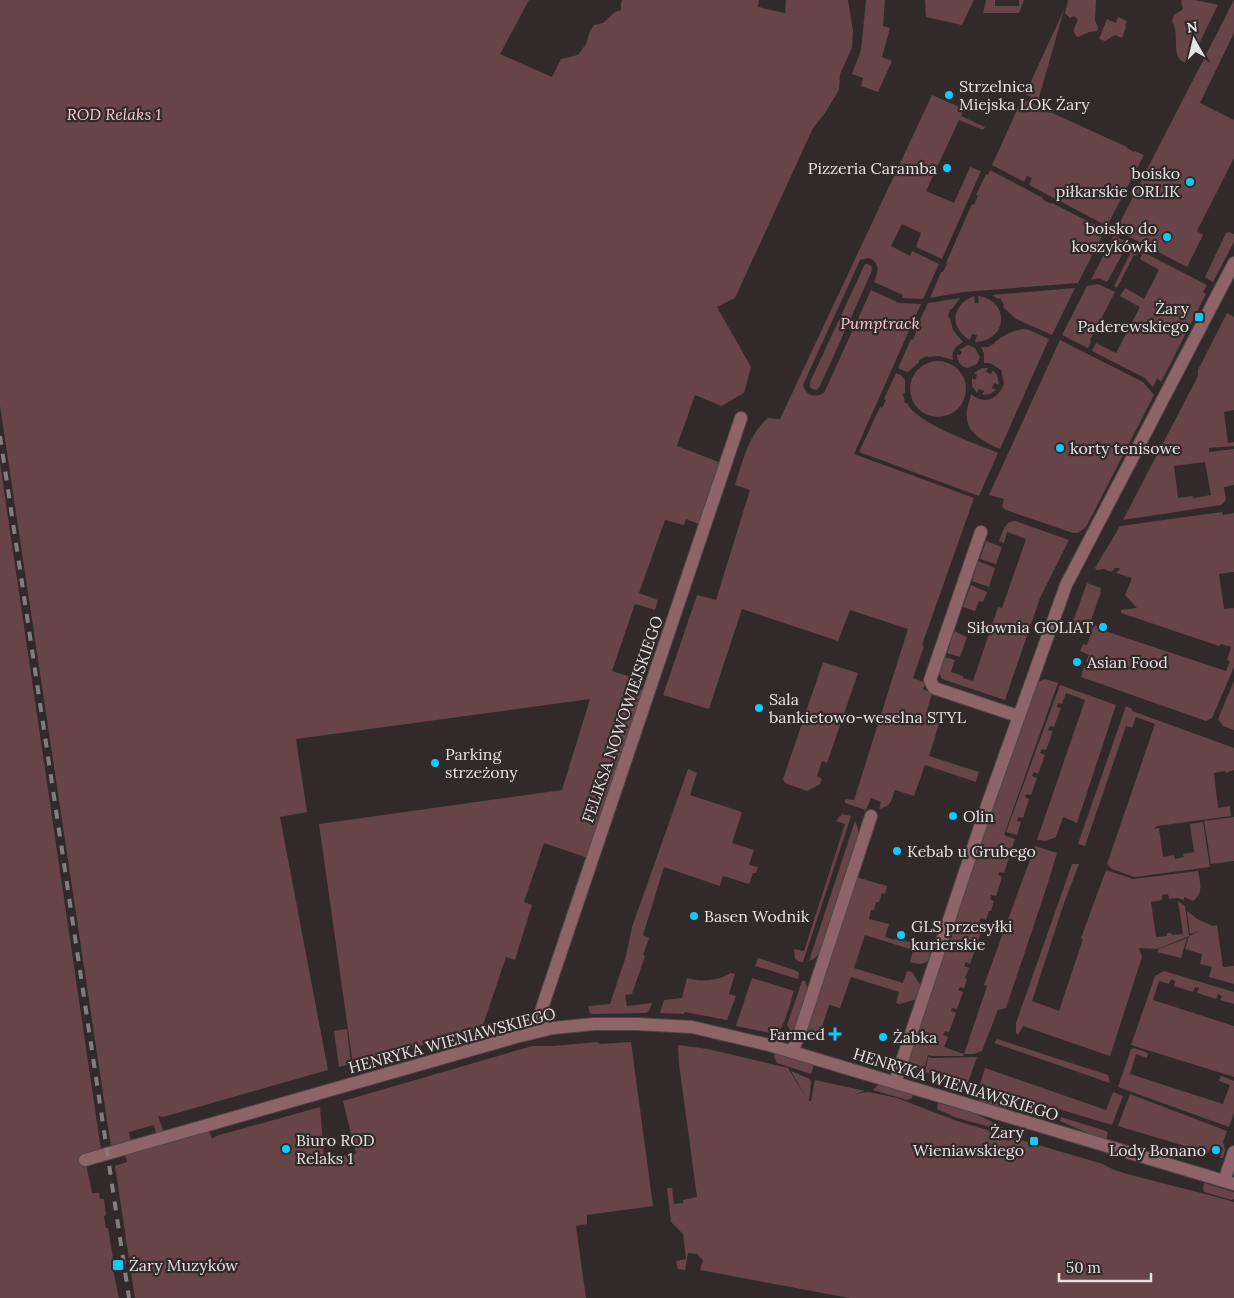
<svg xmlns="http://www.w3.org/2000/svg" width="1234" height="1298" font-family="Lora,serif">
<rect width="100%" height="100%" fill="#322a2a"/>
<g fill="#664447" fill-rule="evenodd">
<path d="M0 0H529L500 54 552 77 561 59 578 55 586 44 590 31 594 25 603 23 615 12 621 10V3L622 0H759L758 7 785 13 786 0H848L853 31 852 48 840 74 839 90 825 113 813 128 735 298 717 307 751 367 744 393 721 406 695 395 677 446 721 463 701 525 686 519 684 525 665 520 639 593 658 600 655 610 635 604 612 671 631 677 629 685 646 691 588 858 544 843 524 902 532 905 515 960 506 957 482 1028 353 1065 319 824 562 790 590 699 296 739 307 812 280 817 328 1070 163 1117 158 1116 163 1130 162 1132 156 1134 154 1125 129 1132 131 1141 111 1147 0 406Z"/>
<path d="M866 0H885L883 26 890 28 882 57 892 61 878 92 861 86 863 78 852 74 861 50Z"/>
<path d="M925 0H974L962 25 926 17Z"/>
<path d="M986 0H995V6H1019V0H1024L1019 13H983Z"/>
<path d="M1068 0H1096L1095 20 1098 28 1097 31 1089 32 1078 37C1070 32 1076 26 1078 19L1074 16 1070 18 1065 13Z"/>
<path d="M1183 0H1195L1218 5 1191 60 1186 63C1169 58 1181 34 1172 21L1174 15 1183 9 1181 1Z"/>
<path d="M1234 0V33L1200 103 1234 120V158L1197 231 1203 235 1187 267 1116 230Z"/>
<path d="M1064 10 1038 101 1025 94Z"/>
<path d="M1118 17 1127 21 1125 26 1126 27 1122 38 1115 35 1105 41 1099 39 1107 19 1116 23Z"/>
<path d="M932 95 964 109 961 116 985 127 983 130 959 120 926 191 954 203 970 167 981 171 942 259 916 247 921 233 902 224 891 246 910 256 912 251 939 264 923 299 902 298 903 295 874 282C878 272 881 263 869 258L860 260 803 385C806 396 815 398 824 393L871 290 899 303 921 304 854 454 974 498 922 645 924 646 913 678 926 683 923 689 932 693 927 710 939 724 929 756 979 772 976 782 925 765 914 796 895 790C891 801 892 806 879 809L881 802 871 798 866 810 845 803V799L854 800 908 629 850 610 838 641 742 609 709 709 663 695 697 595 716 600 750 490 735 485C743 461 748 435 768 418L780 419Z"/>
<path d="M1022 99 1042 108 1041 109 1049 113 1050 112 1127 147V148L1134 152 1135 151 1144 155 1107 226 1029 185 1032 178 1027 176 1024 182 992 165Z"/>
<path d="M990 170 1043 198 1042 199 1051 204 1052 203 1105 230 1078 283 963 292 930 298 941 272H943L947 264 946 263 972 204 974 205 978 196 976 195 986 174 988 175Z"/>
<path d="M1229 232 1234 234V242L1213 282 1205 277 1226 233Z"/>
<path d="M1114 235 1139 249 1136 256 1134 255 1117 288 1114 286 1130 254 1124 251 1107 282 1099 278 1091 280Z"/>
<path d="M1143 252 1207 285 1203 292 1206 294 1161 382 1157 378 1153 387 1145 378 1092 351 1096 343 1116 353 1140 307 1120 296 1125 288 1144 299 1159 270 1140 259Z"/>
<path d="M865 264H868L872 267 871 273 820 386 817 390 812 389 810 387V382Z"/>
<path d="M1098 284 1115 292 1090 340 1091 342 1088 348 1062 335 1087 286Z"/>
<path d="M1075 288 1052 335 1016 319 1003 307 1004 305 1000 298 998 299 992 295Z"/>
<path d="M974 296 975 303H979L978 296C1011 301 1008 341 975 342L977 335 972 334 970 340C949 328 951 305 974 296Z"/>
<path d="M960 298 952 309H950L948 317 950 318 953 330 963 342C956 346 951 351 953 360L939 356 928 357 927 356 919 360V362L908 372 899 369V366L911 339 913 340 916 332 915 330 928 303Z"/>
<path d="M1227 313 1234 317V410L1224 412 1228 443 1234 442V446L1209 448V452L1234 449V485L1224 487 1226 500 1221 505 1123 520 1198 376V370ZM1205 462 1211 495 1194 498 1192 496 1178 498 1174 466Z"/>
<path d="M1023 329 1029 330 1049 339 1000 449C982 441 964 432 967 410 968 404 970 400 971 394 984 405 998 400 1004 384L1001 370 990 363H984V354L981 347H988L995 343V342C1004 335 1012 331 1023 329Z"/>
<path d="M1060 340 1143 382 1154 395 1086 527 1078 533H1073L1006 510 1002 507 1004 499 989 495Z"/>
<path d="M968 345 975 348 980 357 977 364 967 368C960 366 957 361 957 354L960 355 962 352 959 350Z"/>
<circle cx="938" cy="389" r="28"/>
<path d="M982 368H988L986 372 991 374 993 370 997 375 999 385 994 383 992 388 996 390 990 394 982 395 984 391 979 389 977 393 972 386V378L975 380 977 375 974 373Z"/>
<path d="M896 373 901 375 905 380V393L903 394 905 403H907C917 424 975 443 998 453L979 496 859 452 880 407 882 408 886 400 884 399Z"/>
<path d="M0 463 101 1150 84 1155 92 1193H99L100 1199H104L106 1215 104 1216 106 1228H108L114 1264 112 1265 119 1298H0Z"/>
<path d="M1222 512 1223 515 1234 513V572L1219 574 1224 609 1234 608V667L1212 718 1206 721 1081 677 1084 666 1087 667 1088 663 1086 662 1089 655 1080 651 1083 644 1087 645 1093 627 1086 629 1072 624 1087 583 1101 588 1100 592H1101L1090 623 1100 627 1099 629 1226 671 1230 661 1227 660 1231 647 1221 644 1219 646 1216 645 1121 613V610L1137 608 1125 595 1132 578 1116 573 1120 569 1119 568H1115L1111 572 1104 569 1097 570 1095 568 1120 526Z"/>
<path d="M1015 521 1069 540 1040 598 1005 700 942 679 939 673 945 657 955 660 951 672 963 676V678L973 681 998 607 1002 608 1026 539 1007 532 1004 543 999 541 1004 528 1009 522Z"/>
<path d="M986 541 1002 547 996 564 980 559Z"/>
<path d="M978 561 995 568 989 587 972 581Z"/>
<path d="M971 585 987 592 983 602 979 601 975 611 963 607Z"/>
<path d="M954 631 967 637 960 657 947 653Z"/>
<path d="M823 662 858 673 827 763 822 761 817 776 822 779 820 784 807 791 785 783 783 779Z"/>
<path d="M1045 679 1058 683 1004 835 1015 839 1010 854 1006 853 1005 857 1009 858 1004 873 999 872 998 875 1002 877 996 896 991 895 990 899 994 901 991 911H989L986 920 981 918 979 922 984 924 978 941 973 939 972 943 977 945 970 964 966 962 964 966 969 968 965 978 967 979 964 988 960 987 958 990 963 992 957 1009 952 1008 951 1011 956 1013 949 1032 945 1031 943 1035 948 1037 944 1047 964 1054 987 986 984 985 1035 846 1057 853 1045 892 1006 1008 998 1010 982 1051 974 1054H964L963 1056H932L928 1055 923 1073 905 1065 978 854 985 829 1036 686 1038 682Z"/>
<path d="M1234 681V730L1223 726 1218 719Z"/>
<path d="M1060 685 1116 705 1077 823 1063 817 1056 837 1046 841 1037 840 1085 700 1066 693 1062 704 1058 703 1057 707 1061 708 1054 727 1050 726 1048 730 1053 731 1046 750 1042 749 1040 753 1045 755 1038 774 1034 772 1032 776 1037 778 1031 795 1026 794 1025 797 1029 799 1023 818 1018 817 1017 821 1021 822 1017 835 1006 832Z"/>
<path d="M1126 706 1132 709V711L1234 748V770L1226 773 1225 771 1214 773 1218 808 1230 806 1231 816 1157 826 1154 829 1159 828 1163 857 1174 855 1175 859 1184 857 1183 854 1194 852 1190 824 1203 822 1210 867 1134 877 1112 869 1107 864 1155 724 1136 717 1132 728 1126 726 1085 846 1078 844Z"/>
<path d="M688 769 697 773 690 795 742 812 732 843 754 850 749 865 758 867 756 873H753L749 884 723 876 720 886 664 867 643 935 649 938 643 955 645 956 632 994 625 995 627 1006 652 1003 649 1011 646 1013 592 1014 590 1013 588 1006 610 1004 626 956 632 927Z"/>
<path d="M842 814 851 816 803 962H800L795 959 794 949 804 951 845 824 836 821Z"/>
<path d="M1234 817V861L1211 864 1204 821Z"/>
<path d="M855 821 858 828V835L821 951 814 959 809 961Z"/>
<path d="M1072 864H1079L1064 903 1032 1001 1059 1011 1083 939 1081 938 1106 870 1133 879 1198 871C1200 882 1204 893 1193 901L1184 897V900L1178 898 1169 899 1168 894 1162 895V900L1151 902 1156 937 1167 936V933H1171L1172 935 1183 934 1178 901 1185 906 1189 936 1200 931 1190 934 1187 911 1197 919 1213 926 1217 925 1223 967 1234 966V984L1209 977 1212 967 1200 964 1202 954 1185 949 1189 936 1158 949 1139 948 1142 957 1110 1056 1023 1026 1018 1035 1016 1033V1023Z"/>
<path d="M856 877 887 886 885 894 882 893 879 902H876L874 910H871L869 919 889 924 885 937 895 940 896 938 932 949 928 961C922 965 916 964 910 962L913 950 865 935 854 968 903 983 907 971 912 972 921 986 917 999 900 1004 896 1003 899 992 851 977 840 1008 829 1005 819 1037 805 1033Z"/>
<path d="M1187 938 1181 958 1157 952 1159 949Z"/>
<path d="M758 958 797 971 799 973 798 979 755 966Z"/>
<path d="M1164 971 1234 992V1004L1220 1000 1222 996 1218 994 1216 999 1197 993 1199 988 1195 987 1193 992 1174 986 1175 981 1171 979 1169 984 1159 981 1153 1000 1234 1026V1077L1131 1045 1155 976Z"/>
<path d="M731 973 735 974 729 994 736 996 727 1020 685 1012 684 1014 660 1013 664 1000 682 998 687 978C703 982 717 981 731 973Z"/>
<path d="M752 978 794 991C790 1002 785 1029 775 1034L736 1026Z"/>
<path d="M802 981H805C812 991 799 1020 795 1032L790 1030 787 1025Z"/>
<path d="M347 1029 351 1064 339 1067 334 1031Z"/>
<path d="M997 1039 1108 1075 1110 1083 994 1043Z"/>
<path d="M597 1042 600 1044 631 1042 653 1206 587 1215V1224L576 1226 586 1298H135L115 1166 127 1162 125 1155 207 1131 210 1133 212 1139 216 1136 320 1107 324 1158 356 1154 343 1101 532 1046H553Z"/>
<path d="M678 1045 708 1049 788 1068 808 1101 791 1071 810 1079 811 1082 809 1101H811L815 1080 865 1091 854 1094 869 1092 897 1098 957 1121 1103 1164C1116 1172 1131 1175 1147 1179 1176 1187 1205 1193 1234 1202V1298H849L700 1270 703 1260 697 1254 688 1253 685 1270 678 1269 676 1261 686 1259 683 1234 671 1222 667 1188H672L674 1204 683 1203V1200L697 1197 679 1064Z"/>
<path d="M1134 1048 1148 1053 1147 1058 1136 1054 1130 1074 1223 1104 1230 1085 1219 1081 1221 1076 1234 1081V1113L1229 1127 1118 1087 1131 1049Z"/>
<path d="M775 1053 814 1064 811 1074 777 1063 774 1057Z"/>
<path d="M928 1057 931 1058 977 1057 968 1083 937 1076 925 1072Z"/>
<path d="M985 1068 1106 1110 1113 1092 1123 1096 1112 1125 982 1086 980 1084Z"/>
<path d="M879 1084 913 1094 912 1098 907 1100 873 1090Z"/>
<path d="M978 1094 1015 1103V1109C1004 1107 982 1108 976 1096Z"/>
<path d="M1130 1094 1227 1131 1223 1142 1225 1150 1223 1158H1220L1223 1148 1212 1145 1208 1153 1118 1126Z"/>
<path d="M938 1103 974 1113 1008 1130 1005 1131 957 1118 937 1109Z"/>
<path d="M1061 1117 1106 1131 1108 1133 1106 1141 1060 1121Z"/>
<path d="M1204 1183 1234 1192V1199L1231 1200 1204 1192 1203 1188Z"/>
</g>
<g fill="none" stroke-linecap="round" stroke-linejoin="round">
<defs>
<g id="minor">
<path d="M981 532 930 680 934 688 1018 716"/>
<path d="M544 1030 541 1012 544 1002 741 418"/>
<path d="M792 1052 799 1035 871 816"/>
<path d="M895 1082 988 803 1066 585 1234 263"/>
<path d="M85 1160 516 1037 553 1028 594 1024H637L692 1027 769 1045 1234 1184"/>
<path d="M1224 1181 1234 1152"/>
</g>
</defs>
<use href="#minor" stroke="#4f4747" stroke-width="14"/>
<use href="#minor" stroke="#8e6468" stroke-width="12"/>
<path stroke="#847d7d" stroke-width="4" stroke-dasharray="9 9" stroke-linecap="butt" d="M0 436 129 1298"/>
</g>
<g fill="#11cafb" stroke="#322a2a" stroke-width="2">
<circle cx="949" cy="95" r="5"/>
<circle cx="947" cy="168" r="5"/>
<circle cx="1190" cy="182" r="5"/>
<circle cx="1167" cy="237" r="5"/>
<rect x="1194" y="312" width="10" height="10" rx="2.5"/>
<circle cx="1060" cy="448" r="5"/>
<circle cx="1103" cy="627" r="5"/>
<circle cx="1077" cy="662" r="5"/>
<circle cx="759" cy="708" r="5"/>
<circle cx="435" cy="763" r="5"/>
<circle cx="953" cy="816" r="5"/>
<circle cx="897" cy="851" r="5"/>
<circle cx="694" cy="916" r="5"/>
<circle cx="901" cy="935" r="5"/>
<path d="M832.5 1026.5h5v5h5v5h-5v5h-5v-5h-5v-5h5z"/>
<circle cx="883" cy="1037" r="5"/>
<rect x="1029" y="1136" width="10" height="10" rx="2.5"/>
<circle cx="286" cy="1149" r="5"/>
<circle cx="1216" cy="1150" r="5"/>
<rect x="112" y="1259" width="12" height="12" rx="2.5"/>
</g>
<g text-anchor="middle" stroke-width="4.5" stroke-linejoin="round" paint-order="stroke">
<g font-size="16" fill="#e7e2e2" stroke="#322a2a" text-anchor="start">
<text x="959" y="92">Strzelnica<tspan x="959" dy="18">Miejska LOK Żary</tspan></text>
<text x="937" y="174" text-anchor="end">Pizzeria Caramba</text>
<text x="1180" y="179" text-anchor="end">boisko<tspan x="1180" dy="18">piłkarskie ORLIK</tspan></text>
<text x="1157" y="234" text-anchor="end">boisko do<tspan x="1157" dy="18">koszykówki</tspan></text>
<text x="1189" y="314" text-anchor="end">Żary<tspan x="1189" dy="18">Paderewskiego</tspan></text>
<text x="1070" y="454">korty tenisowe</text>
<text x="1093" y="633" text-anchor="end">Siłownia GOLIAT</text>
<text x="1087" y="668">Asian Food</text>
<text x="769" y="705">Sala<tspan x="769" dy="18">bankietowo-weselna STYL</tspan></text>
<text x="445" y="760">Parking<tspan x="445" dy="18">strzeżony</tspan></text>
<text x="963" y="822">Olin</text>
<text x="907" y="857">Kebab u Grubego</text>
<text x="704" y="922">Basen Wodnik</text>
<text x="911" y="932">GLS przesyłki<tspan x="911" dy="18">kurierskie</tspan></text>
<text x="825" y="1040" text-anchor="end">Farmed</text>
<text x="893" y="1043">Żabka</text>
<text x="1024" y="1138" text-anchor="end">Żary<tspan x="1024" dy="18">Wieniawskiego</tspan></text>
<text x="296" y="1146">Biuro ROD<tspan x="296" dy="18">Relaks 1</tspan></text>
<text x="1206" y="1156" text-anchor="end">Lody Bonano</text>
<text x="129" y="1271">Żary Muzyków</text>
</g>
<g font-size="16" font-style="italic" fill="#f9c8cc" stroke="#322a2a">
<text x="114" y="120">ROD Relaks 1</text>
<text x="880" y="329">Pumptrack</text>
</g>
<g font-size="16" fill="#e7e2e2" stroke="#322a2a">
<text transform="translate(622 719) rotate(-71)" y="6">FELIKSA NOWOWIEJSKIEGO</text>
<text transform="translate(452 1040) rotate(-15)" y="6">HENRYKA WIENIAWSKIEGO</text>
<text transform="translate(956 1084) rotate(17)" y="6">HENRYKA WIENIAWSKIEGO</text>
</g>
</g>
<g transform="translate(1194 40) rotate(352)" stroke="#322a2a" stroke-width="4" paint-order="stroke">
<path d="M0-4L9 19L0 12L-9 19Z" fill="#e7e2e2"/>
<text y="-8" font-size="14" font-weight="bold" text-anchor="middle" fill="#e7e2e2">N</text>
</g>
<path d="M1059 1273v8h92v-8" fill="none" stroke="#e7e2e2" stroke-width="2.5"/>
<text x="1066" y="1273" font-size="15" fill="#e7e2e2" stroke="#322a2a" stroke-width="4" paint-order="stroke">50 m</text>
</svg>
